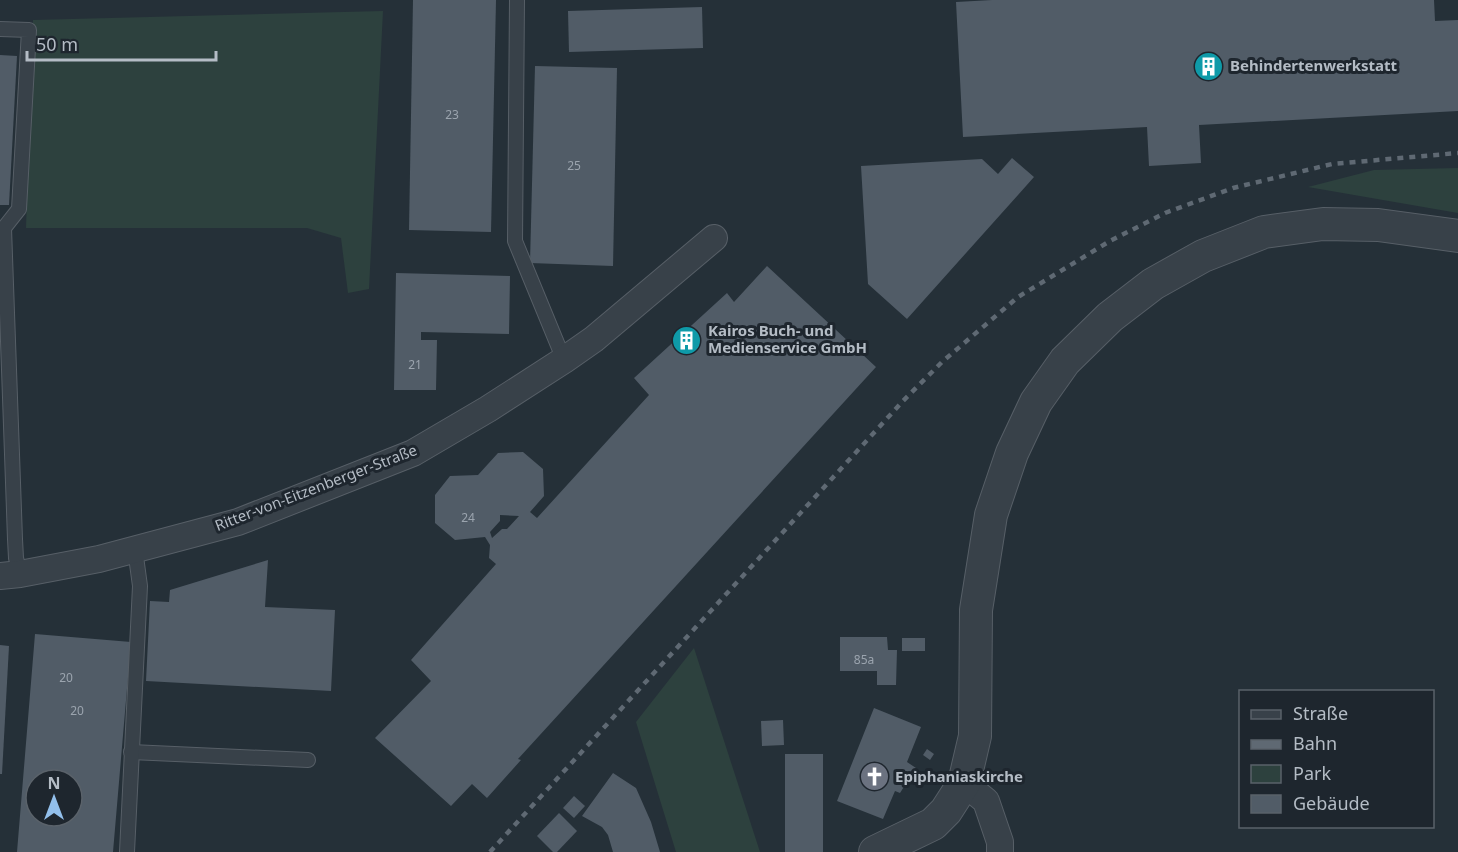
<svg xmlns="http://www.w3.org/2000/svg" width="1458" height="852" font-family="'Noto Sans',sans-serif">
<rect width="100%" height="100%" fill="#253038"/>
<g fill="#2d413e">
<path d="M383 11 369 289 348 293 341 238 307 228H26L33 20Z"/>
<path d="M1458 168V213L1308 187 1374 170Z"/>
<path d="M694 648 760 852H676L636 722Z"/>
</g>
<g fill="#515c67" fill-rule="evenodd">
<path d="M413 0H496L491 232 409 230Z"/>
<path d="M992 0H1434L1435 21 1458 20V111L1199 125 1201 163 1149 166 1147 127 963 137 956 2Z"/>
<path d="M702 7 703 48 569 52 568 11Z"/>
<path d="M0 55 17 56 9 205H0Z"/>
<path d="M535 66 617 68 613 266 530 263Z"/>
<path d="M1012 158 1034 177 907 319 868 284 861 166 982 159 998 174Z"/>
<path d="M767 266 876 367 518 759 521 760 487 798 472 784 451 806 375 738 431 681 411 660 496 564 489 558 490 545 485 537 455 540 435 523V495L450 476 478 475 498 453 523 452 543 469 544 496 530 512 537 518 649 395 634 378 727 293 734 302ZM500 515 519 516 507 529H502L492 538 490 532 500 521Z"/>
<path d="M396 273 510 276 509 334 421 332V340H437L436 390H394Z"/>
<path d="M268 560 265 607 335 610 331 691 146 681 150 601 169 602 170 590Z"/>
<path d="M35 634 131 642 113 852H17ZM36 780H72V816H36Z"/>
<path d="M840 637H887L888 650H897L896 685H877V671H840Z"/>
<rect x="902" y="638" width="23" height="13"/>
<path d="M0 645 9 646 2 774H0Z"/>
<path d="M874 708 921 727 907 762 916 768 900 793 895 791 883 819 837 801Z"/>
<path d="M783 720 784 745 762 746 761 721Z"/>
<path d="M927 749 934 754 930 760 923 755Z"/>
<rect x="785" y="754" width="38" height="98"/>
<path d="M613 773 636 788 651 822 660 852H613L608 835 602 827 582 816Z"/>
<path d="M574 796 585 806 574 818 563 808Z"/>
<path d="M559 813 577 831 557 852H553L537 836Z"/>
</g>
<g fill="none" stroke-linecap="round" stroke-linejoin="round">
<defs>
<g id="service">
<path d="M517 0 515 241 564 360"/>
<path d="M0 29 29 30 19 209 4 228 15 539 16 558 20 574"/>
<path d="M131 752 308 760"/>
<path d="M127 852 140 586 135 549"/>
</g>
<g id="minor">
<path d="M0 576 20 574 99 559 238 522 413 453 488 409 564 360 594 339 714 238"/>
<path d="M964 783 986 801 1000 842V852"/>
</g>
<path id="tertiary" d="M875 852 933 824 946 811 964 783 975 736 976 610 991 515 1012 453 1036 402 1065 361 1110 317 1153 284 1203 256 1264 232 1323 224 1378 225 1458 236"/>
</defs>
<use href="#service" stroke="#575f67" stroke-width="16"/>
<use href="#minor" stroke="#575f67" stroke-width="28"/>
<use href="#tertiary" stroke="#575f67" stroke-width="34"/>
<use href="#service" stroke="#384149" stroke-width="14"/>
<use href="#minor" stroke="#384149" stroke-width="26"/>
<use href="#tertiary" stroke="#384149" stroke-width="32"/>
<path stroke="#5f6973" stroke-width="4.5" stroke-dasharray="6 6" stroke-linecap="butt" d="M490 852 903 401 942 362 1018 297 1110 241 1165 213 1233 188 1332 164 1458 153"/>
</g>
<defs>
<symbol id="building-disc" viewBox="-11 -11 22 22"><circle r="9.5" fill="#0f9aa8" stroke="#1e262e"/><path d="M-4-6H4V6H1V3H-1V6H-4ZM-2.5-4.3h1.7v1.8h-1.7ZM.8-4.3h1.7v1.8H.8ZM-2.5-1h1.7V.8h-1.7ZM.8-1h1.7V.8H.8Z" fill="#fff"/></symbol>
<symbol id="church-disc" viewBox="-11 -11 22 22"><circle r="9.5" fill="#6b7280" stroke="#1e262e"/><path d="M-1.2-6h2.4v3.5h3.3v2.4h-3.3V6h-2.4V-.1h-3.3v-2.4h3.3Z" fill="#fff"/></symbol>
</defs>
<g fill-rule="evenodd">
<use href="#building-disc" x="1192" y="50" width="33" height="33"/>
<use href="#building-disc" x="670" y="324" width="33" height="33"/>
<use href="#church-disc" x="858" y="760" width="33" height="33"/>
</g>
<g text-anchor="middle" stroke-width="6" stroke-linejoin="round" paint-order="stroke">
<g font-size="12" fill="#9ba4ae">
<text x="452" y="119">23</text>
<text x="574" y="170">25</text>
<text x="415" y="369">21</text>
<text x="468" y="522">24</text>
<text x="864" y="664">85a</text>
<text x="66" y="682">20</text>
<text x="77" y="715">20</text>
</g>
<g font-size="15" font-weight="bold" fill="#b4bcc5" stroke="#1e262e" text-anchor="start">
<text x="1230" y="71">Behindertenwerkstatt</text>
<text x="708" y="336">Kairos Buch- und<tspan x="708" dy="17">Medienservice GmbH</tspan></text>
<text x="895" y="782">Epiphaniaskirche</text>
</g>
<g font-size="15" fill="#b4bcc5" stroke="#1e262e">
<text transform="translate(316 488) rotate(-21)" y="5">Ritter-von-Eitzenberger-Straße</text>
</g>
</g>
<rect x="1239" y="690" width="195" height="138" fill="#1e262e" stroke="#5a626a" stroke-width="1.5"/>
<rect x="1251" y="710" width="30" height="9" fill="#384149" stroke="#5a626a" stroke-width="1.5"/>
<text x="1293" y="720" font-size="18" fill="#b4bcc5">Straße</text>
<rect x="1251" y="740" width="30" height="9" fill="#5f6973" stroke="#5a626a" stroke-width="1.5"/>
<text x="1293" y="750" font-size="18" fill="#b4bcc5">Bahn</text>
<rect x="1251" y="765" width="30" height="18" fill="#2d413e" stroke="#5a626a" stroke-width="1.5"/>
<text x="1293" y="780" font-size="18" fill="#b4bcc5">Park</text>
<rect x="1251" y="795" width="30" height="18" fill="#515c67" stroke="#5a626a" stroke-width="1.5"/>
<text x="1293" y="810" font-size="18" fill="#b4bcc5">Gebäude</text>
<g transform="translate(54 798)"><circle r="28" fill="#1e262e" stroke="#5a626a" stroke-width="1.5"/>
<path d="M0-4.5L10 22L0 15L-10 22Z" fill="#92bfeb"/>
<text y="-9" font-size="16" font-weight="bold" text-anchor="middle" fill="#b4bcc5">N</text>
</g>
<path d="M27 51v9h189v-9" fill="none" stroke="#b4bcc5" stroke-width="3"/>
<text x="36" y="51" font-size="18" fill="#b4bcc5" stroke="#1e262e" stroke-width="4.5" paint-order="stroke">50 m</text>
</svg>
